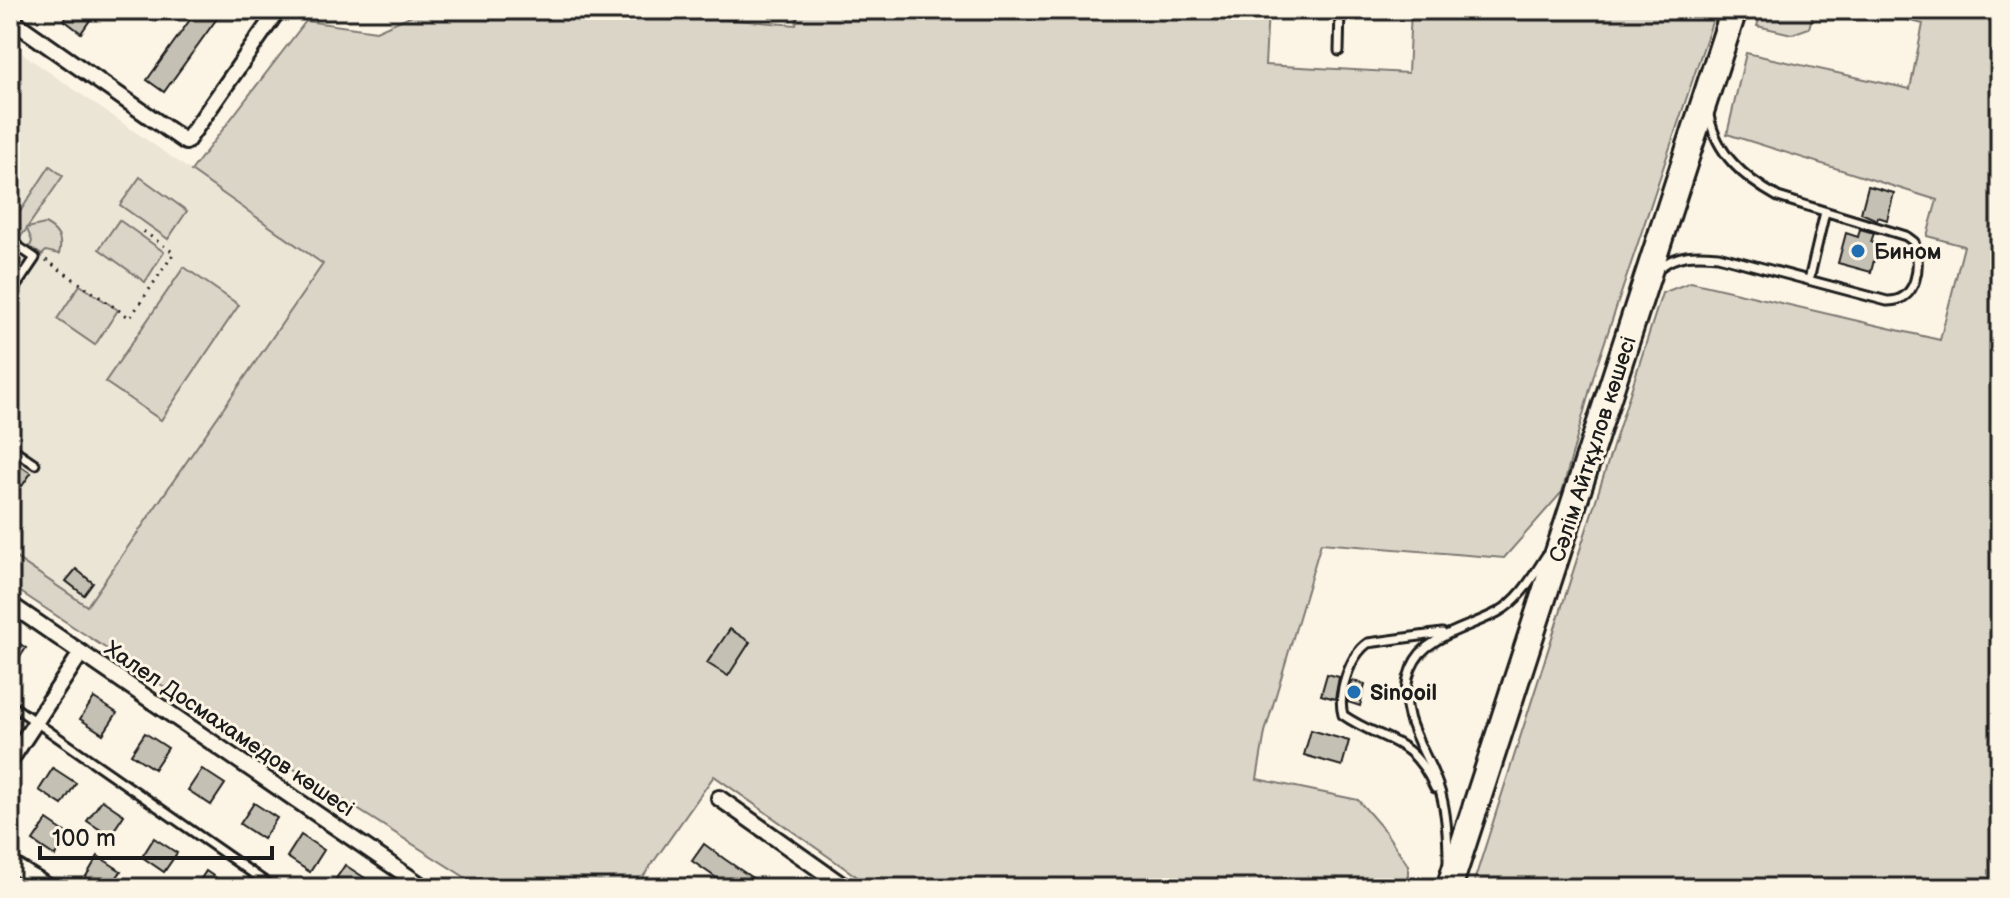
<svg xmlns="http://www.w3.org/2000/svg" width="2010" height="898" font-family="'Balsamiq Sans',sans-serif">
<rect width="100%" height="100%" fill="#fcf5e5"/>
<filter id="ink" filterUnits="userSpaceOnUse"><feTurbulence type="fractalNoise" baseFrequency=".0125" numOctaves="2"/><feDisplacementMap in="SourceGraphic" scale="16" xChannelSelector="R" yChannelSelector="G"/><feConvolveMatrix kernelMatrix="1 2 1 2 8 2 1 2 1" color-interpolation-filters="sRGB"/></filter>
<g filter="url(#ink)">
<path fill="#ebe5d6" d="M10 45 324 263 86 607 10 554Z"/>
<g fill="#dbd5c8" stroke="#7c7872" stroke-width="2">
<path d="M424 10H663V14L796 25 798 10H1268L1265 65 1408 73 1411 10H1716L1595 371 1562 492 1504 558 1321 543 1265 732 1257 779 1358 800 1384 830 1408 865V888H873L714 776 635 888H482L166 688 10 585V554L87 606 323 264 191 171 306 21 376 31Z"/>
<path d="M1762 10H1814L1809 28 1792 34 1757 26Z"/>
<path d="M1868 10H2000V888H1472L1662 293 1691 282 1940 340 1964 246 1927 236 1937 200 1727 134 1746 53 1910 89 1923 24Z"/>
<path d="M50 166 63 176 27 228 45 224C58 231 63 239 59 254L46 251 42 255 30 247 32 241 27 229 19 238 10 233V227Z"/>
<path d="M140 177 187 211 168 239 120 205Z"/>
<path d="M119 220 164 252 145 282 99 249Z"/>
<path d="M184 267 239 305 161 420 105 382Z"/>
<path d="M80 285 118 310 95 345 57 319Z"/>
</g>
<g fill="#c4c0b3" stroke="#1c1c1c" stroke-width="2">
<path d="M71 10H97L81 33 64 20Z"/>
<path d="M197 10H223L164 92 147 80Z"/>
<path d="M1868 186 1894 193 1887 220 1878 217 1877 220 1861 213Z"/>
<path d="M1860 229 1874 233 1871 242 1878 244 1871 272 1838 263 1846 233 1858 237Z"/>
<path d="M10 459 31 473 22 486 10 478Z"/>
<path d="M76 569 93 583 84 595 66 581Z"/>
<path d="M730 629 750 642 728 676 707 663Z"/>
<path d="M10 637 26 648 10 672Z"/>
<path d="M1327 674 1339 677 1335 699 1321 695Z"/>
<path d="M1352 681 1365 684 1360 706 1348 702Z"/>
<path d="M94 698 117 713 103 734 80 719Z"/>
<path d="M1311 730 1349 741 1342 766 1304 755Z"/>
<path d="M145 733 168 748 154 769 131 754Z"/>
<path d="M53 768 76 783 62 805 39 790Z"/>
<path d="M202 769 225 784 211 805 188 790Z"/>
<path d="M102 800 124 815 110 836 87 821Z"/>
<path d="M254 803 277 818 263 839 240 824Z"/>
<path d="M47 820 69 835 55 856 33 841Z"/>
<path d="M301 835 324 850 310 872 287 857Z"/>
<path d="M154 838 177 853 164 872 142 857Z"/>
<path d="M704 844 726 860 767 888H731L692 861Z"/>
<path d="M98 856 121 871 110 888H100L85 878Z"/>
<path d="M345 865 368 880 362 888H330Z"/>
<path d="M206 871 231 888H195Z"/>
</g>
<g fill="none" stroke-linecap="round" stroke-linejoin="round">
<defs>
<g id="lane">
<path d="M724 10H779"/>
<path d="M1339 51 1340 10"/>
<path d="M10 241 35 258 10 295"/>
<path d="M1659 268C1678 253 1696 254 1718 256L1887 301C1918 302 1921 265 1914 242L1906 236 1778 197C1744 178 1716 154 1709 115"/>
<path d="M1809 280 1825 212"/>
<path d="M10 447 35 464"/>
<path d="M10 704 274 888"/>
<path d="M1435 788C1411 734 1383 743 1343 715 1337 694 1350 655 1368 643L1442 633"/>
<path d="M1448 862C1448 839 1447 816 1441 794 1430 753 1398 723 1408 678 1411 666 1417 655 1427 647 1449 630 1474 625 1498 612 1520 600 1533 576 1546 556"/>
</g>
<g id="street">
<path d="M10 19 186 142 278 10"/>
<path d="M10 604 425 888"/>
<path d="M10 761 81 653"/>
<path d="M719 798 846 888"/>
<path d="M10 863 50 888"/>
</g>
<path id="highway" d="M1449 888 1734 10"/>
</defs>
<use href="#lane" stroke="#1c1c1c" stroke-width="13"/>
<use href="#street" stroke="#1c1c1c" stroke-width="20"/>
<use href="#highway" stroke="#1c1c1c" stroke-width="30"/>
<g stroke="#1c1c1c" stroke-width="3" stroke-dasharray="2 6" stroke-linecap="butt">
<path d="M46 260 130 318 174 253 143 231"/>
<path d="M10 884 16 888"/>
</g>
<use href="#lane" stroke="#fcf5e5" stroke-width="7"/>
<use href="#street" stroke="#fcf5e5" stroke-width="14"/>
<use href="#highway" stroke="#fcf5e5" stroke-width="24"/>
</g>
</g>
<g fill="#1f6fb2" stroke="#fcf5e5" stroke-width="3">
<circle cx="1858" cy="251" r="8"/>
<circle cx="1354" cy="692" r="8"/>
</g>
<g text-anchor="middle" stroke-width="6" stroke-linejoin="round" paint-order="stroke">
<g font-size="22" font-weight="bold" fill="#1c1c1c" stroke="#fcf5e5" text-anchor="start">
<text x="1874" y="259">Бином</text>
<text x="1370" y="700">Sinooil</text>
</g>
<g font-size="22" fill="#1c1c1c" stroke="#fcf5e5">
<text transform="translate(1592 449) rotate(-72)" y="8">Сәлім Айтқұлов көшесі</text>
<text transform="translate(230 728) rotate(34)" y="8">Халел Досмахамедов көшесі</text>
</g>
</g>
<rect width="2010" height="898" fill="none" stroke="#fcf5e5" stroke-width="40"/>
<rect x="20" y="20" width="1970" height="858" fill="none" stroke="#1c1c1c" stroke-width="3" filter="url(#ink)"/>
<path d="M40 846v12h232v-12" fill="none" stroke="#1c1c1c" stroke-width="4"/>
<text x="52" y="846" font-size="24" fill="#1c1c1c" stroke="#fcf5e5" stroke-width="6" paint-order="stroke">100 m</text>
</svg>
